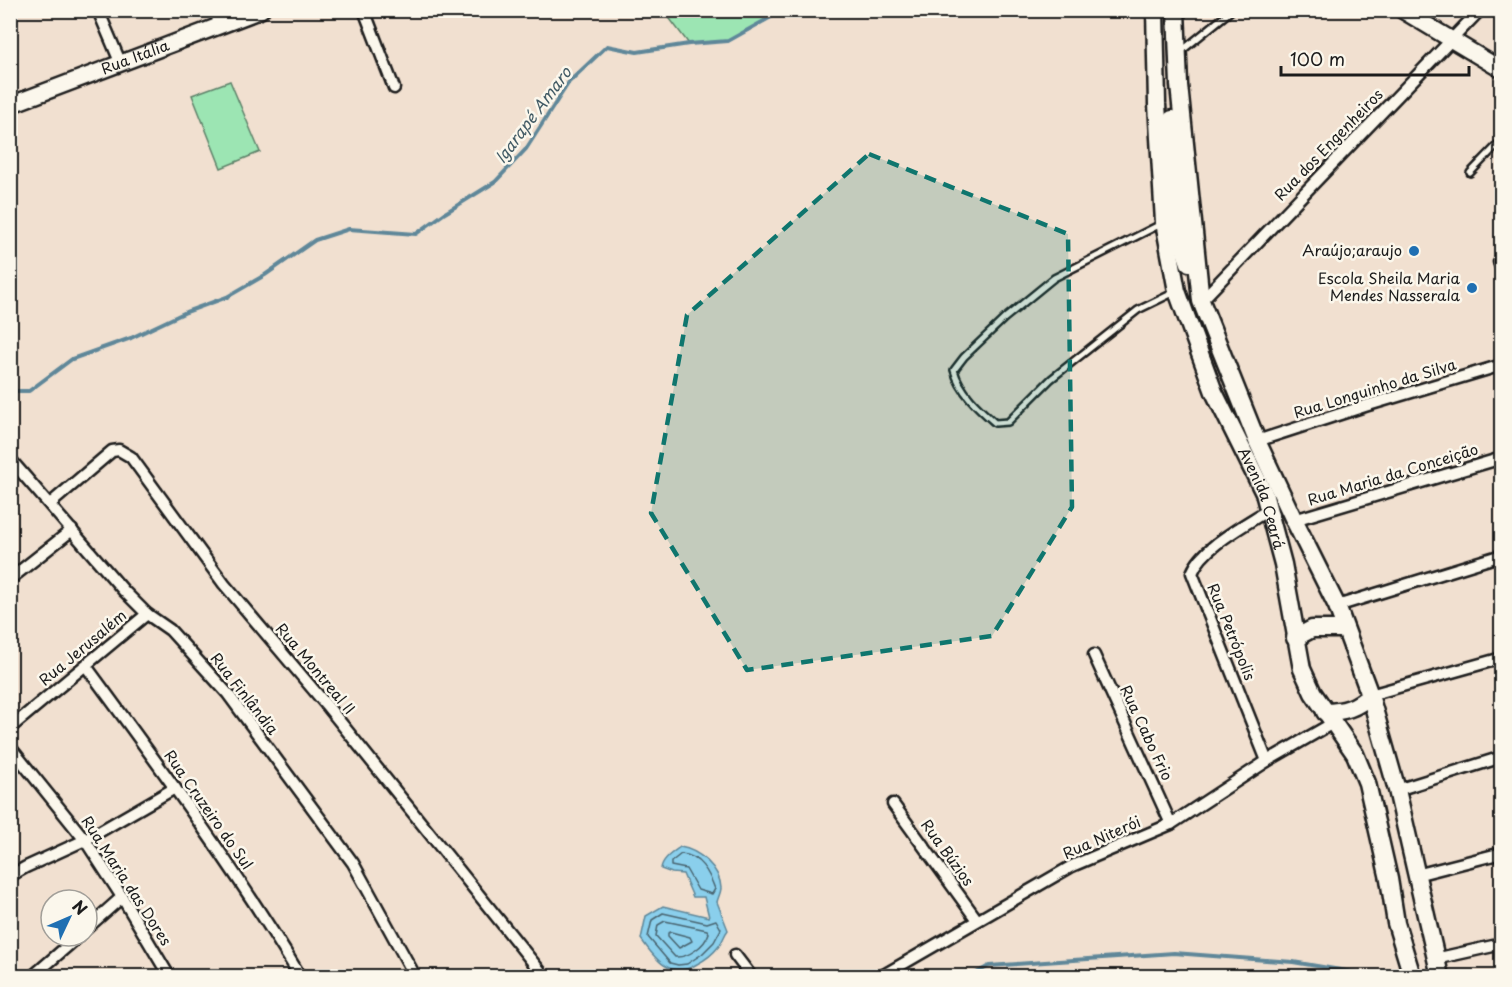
<svg xmlns="http://www.w3.org/2000/svg" width="1512" height="987" font-family="'Playpen Sans',sans-serif">
<rect width="100%" height="100%" fill="#f1e0d0"/>
<filter id="ink" filterUnits="userSpaceOnUse"><feTurbulence type="fractalNoise" baseFrequency=".0167" numOctaves="2"/><feDisplacementMap in="SourceGraphic" scale="12" xChannelSelector="R" yChannelSelector="G"/><feConvolveMatrix kernelMatrix="1 2 1 2 8 2 1 2 1" color-interpolation-filters="sRGB"/></filter>
<g filter="url(#ink)">
<g fill="#9ce5b3" stroke="#5c8068" stroke-width="1.5">
<path d="M664 11H792L780 12 728 41 689 44Z"/>
<path d="M230 81 260 152 221 168 192 95Z"/>
</g>
<path fill="#8acfec" stroke="#5e8799" stroke-width="1.5" d="M680 847C699 850 720 868 721 888 721 892 718 898 717 902L728 930C724 935 723 941 719 946 713 954 705 960 697 964 671 981 655 959 641 939L646 916 663 906 709 917 704 897H693L683 874 672 873 661 869C662 859 672 853 680 847Z"/>
<g fill="none" stroke-linecap="round" stroke-linejoin="round">
<g stroke="#48646f" stroke-width="1.5">
<path d="M681 854C700 855 709 873 715 889L712 894 698 890 686 869 671 866V862Z"/>
<path d="M663 913 707 923 716 920 721 929 714 942 702 954 687 964 678 965 670 963 648 937 652 920Z"/>
<path d="M665 921 707 930 709 933C705 946 688 958 675 957L656 936 658 925Z"/>
<path d="M671 932 690 937 692 941 679 948 668 936V933Z"/>
</g>
<g stroke="#5e8799" stroke-width="4">
<path d="M10 391H29L72 359 131 338 186 312 227 297 265 275 315 240 349 229 416 234 445 213 495 182 526 149 569 82 607 46 637 52 689 44 728 41 780 12 792 10"/>
<path d="M971 976 989 966 1174 953 1293 962 1376 976"/>
</g>
<defs>
<g id="lane">
<path d="M1184 49 1232 10"/>
<path d="M1470 173 1502 140"/>
<path d="M1163 223 1054 278 1005 318 964 357 954 370C960 392 978 408 995 423L1008 422 1051 379 1138 310 1175 292"/>
</g>
<g id="street">
<path d="M98 10 121 64"/>
<path d="M217 10 218 26"/>
<path d="M364 10 394 88"/>
<path d="M1499 262 1502 269"/>
<path d="M1201 301 1480 10"/>
<path d="M1257 441 1365 406 1502 365"/>
<path d="M10 459 124 591 147 614 170 630 228 694 353 863 415 976"/>
<path d="M50 504 112 451 119 450 131 457 224 584 328 707 544 976"/>
<path d="M1294 520 1502 458"/>
<path d="M10 579 72 530"/>
<path d="M1337 606 1502 555"/>
<path d="M1094 655 1171 824"/>
<path d="M86 666C160 767 235 868 300 976"/>
<path d="M1370 695 1502 658"/>
<path d="M10 728 147 614"/>
<path d="M10 747 85 840 122 897 169 976"/>
<path d="M1267 761 1192 573C1202 547 1245 525 1268 510"/>
<path d="M1397 790 1502 757"/>
<path d="M893 804 977 920"/>
<path d="M1416 875 1502 853"/>
<path d="M10 876 26 867 85 840 175 788"/>
<path d="M87 928 122 897"/>
<path d="M735 955 751 976"/>
<path d="M1435 959 1502 944"/>
<path d="M33 976 79 936"/>
<path d="M882 976 1072 866 1171 824 1267 761 1333 723"/>
</g>
<g id="secondary">
<path d="M1402 10 1502 70"/>
<path id="s1" d="M10 105 261 10"/>
</g>
<g id="primary">
<path id="s2" d="M1155 10 1157 104 1164 222 1177 291 1214 392 1264 493 1283 564 1302 669 1313 693 1355 754 1367 783 1389 879 1396 923 1412 976"/>
<path d="M1176 10 1179 85 1201 301 1257 441 1294 520 1337 606 1370 695 1397 790 1440 976"/>
<path d="M1172 119C1174 162 1174 224 1189 263"/>
<path d="M1295 638 1312 629H1344"/>
<path d="M1325 712C1343 712 1357 708 1370 695"/>
</g>
</defs>
<use href="#lane" stroke="#1c1c1c" stroke-width="10"/>
<use href="#street" stroke="#1c1c1c" stroke-width="15"/>
<use href="#secondary" stroke="#1c1c1c" stroke-width="20"/>
<use href="#primary" stroke="#1c1c1c" stroke-width="21"/>
<use href="#lane" stroke="#fbf7ec" stroke-width="5"/>
<use href="#street" stroke="#fbf7ec" stroke-width="10"/>
<use href="#secondary" stroke="#fbf7ec" stroke-width="15"/>
<use href="#primary" stroke="#fbf7ec" stroke-width="16"/>
</g>
</g>
<path fill="#0f766e" fill-opacity="0.2" stroke="#0f766e" stroke-width="4.5" stroke-dasharray="12 8" stroke-linejoin="round" d="M869 154 1068 234 1072 507 992 636 747 670 651 513 687 315Z"/>
<g fill="#1f6fb2" stroke="#fbf7ec" stroke-width="2">
<circle cx="1414" cy="251" r="6"/>
<circle cx="1472" cy="288" r="6"/>
</g>
<g text-anchor="middle" stroke-width="5" stroke-linejoin="round" paint-order="stroke">
<g font-size="15" fill="#1c1c1c" stroke="#fbf7ec">
<text dy="5" stroke="none"><textPath href="#s1" startOffset="134">Rua Itália</textPath></text>
<text transform="translate(1329 145) rotate(-46)" y="5">Rua dos Engenheiros</text>
<text transform="translate(1375 389) rotate(-17)" y="5">Rua Longuinho da Silva</text>
<text transform="translate(1393 475) rotate(-17)" y="5">Rua Maria da Conceição</text>
<text dy="5" stroke="none"><textPath href="#s2" startOffset="507">Avenida Ceará</textPath></text>
<text transform="translate(1231 632) rotate(68)" y="5">Rua Petrópolis</text>
<text transform="translate(83 648) rotate(-40)" y="5">Rua Jerusalém</text>
<text transform="translate(315 669) rotate(50)" y="5">Rua Montreal II</text>
<text transform="translate(244 694) rotate(52)" y="5">Rua Finlândia</text>
<text transform="translate(1146 733) rotate(65)" y="5">Rua Cabo Frio</text>
<text transform="translate(208 810) rotate(55)" y="5">Rua Cruzeiro do Sul</text>
<text transform="translate(1102 838) rotate(-24)" y="5">Rua Niterói</text>
<text transform="translate(947 853) rotate(54)" y="5">Rua Búzios</text>
<text transform="translate(126 881) rotate(57)" y="5">Rua Maria das Dores</text>
</g>
<g font-size="15" fill="#1c1c1c" stroke="#fbf7ec" text-anchor="end">
<text x="1402" y="256">Araújo;araujo</text>
<text x="1460" y="284">Escola Sheila Maria<tspan x="1460" dy="17">Mendes Nasserala</tspan></text>
</g>
<g font-size="16" font-style="italic" fill="#425b65" stroke="#fbf7ec">
<text transform="translate(533 115) rotate(-53)" y="6">Igarapé Amaro</text>
</g>
</g>
<rect width="1512" height="987" fill="none" stroke="#fbf7ec" stroke-width="36"/>
<rect x="18" y="18" width="1476" height="951" fill="none" stroke="#1c1c1c" stroke-width="2" filter="url(#ink)"/>
<g transform="translate(69 918) rotate(46)"><circle r="28" fill="#fbf7ec" stroke="#a29f99" stroke-width="1.5"/>
<path d="M0-4.5L10 22L0 15L-10 22Z" fill="#1f6fb2"/>
<text y="-9" font-size="16" font-weight="bold" text-anchor="middle" fill="#1c1c1c">N</text>
</g>
<path d="M1281 66v9h188v-9" fill="none" stroke="#1c1c1c" stroke-width="3"/>
<text x="1290" y="66" font-size="18" fill="#1c1c1c" stroke="#fbf7ec" stroke-width="4.5" paint-order="stroke">100 m</text>
</svg>
